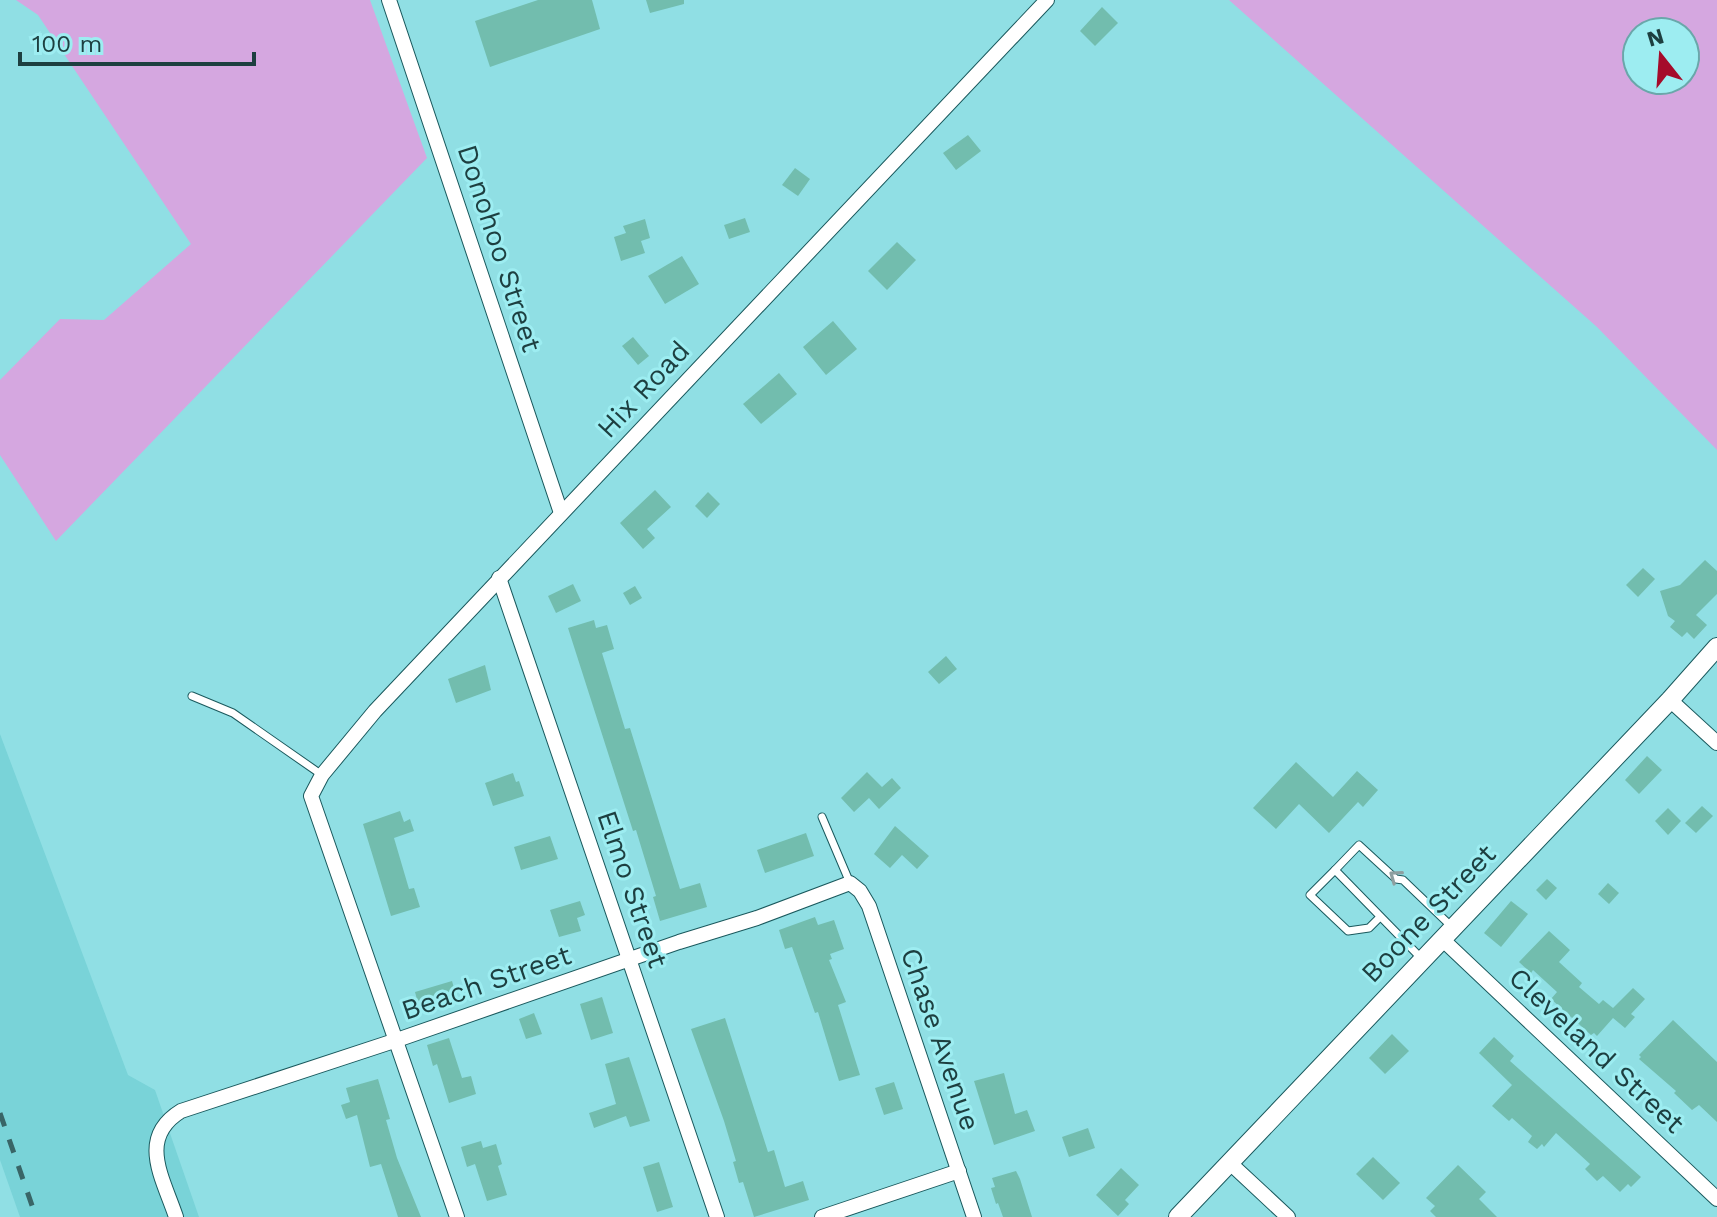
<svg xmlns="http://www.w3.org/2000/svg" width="1717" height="1217" font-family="'Work Sans',sans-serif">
<rect width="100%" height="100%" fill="#90dfe4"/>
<path fill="#79d3d8" d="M0 734 128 1075 155 1090 199 1217H20L0 1160Z"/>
<g fill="#d5a7e0" fill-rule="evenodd">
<path d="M16 0H370L427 158 56 541 0 455V380L60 319 104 320 191 244 38 15Z"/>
<path d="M1229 0H1717V450L1597 327ZM1685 32V80H1637V32Z"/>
</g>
<g fill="#72bdae">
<path d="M538 0H592L600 29 490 67 475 21Z"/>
<path d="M646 0H684V4L650 13Z"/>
<path d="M1102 7 1118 23 1095 46 1080 31Z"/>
<path d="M968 135 981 151 956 170 943 153Z"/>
<path d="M795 168 810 179 798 196 782 185Z"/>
<path d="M745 218 750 232 729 239 724 225Z"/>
<path d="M645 219 650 238 641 241 645 253 621 261 614 237 626 233 623 226Z"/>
<path d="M897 242 916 260 887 290 868 271Z"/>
<path d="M682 256 699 284 665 304 648 276Z"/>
<path d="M833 321 857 349 826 375 803 347Z"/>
<path d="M633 337 649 356 638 365 622 346Z"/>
<path d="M779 373 797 394 761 424 743 404Z"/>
<path d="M655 490 671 507 647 529 655 538 643 549 620 523Z"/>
<path d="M708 492 720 504 707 518 695 506Z"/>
<path d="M1705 560 1717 571V594L1696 615 1707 625 1694 639 1687 632 1682 637 1670 627 1675 621 1668 616 1660 591 1680 585Z"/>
<path d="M1643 568 1655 579 1638 597 1626 585Z"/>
<path d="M573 584 581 601 556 613 548 596Z"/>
<path d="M635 586 642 598 630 605 623 593Z"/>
<path d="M594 620 596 628 607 625 614 649 602 653 625 729 630 728 680 889 700 883 707 907 660 921 653 897 656 896 636 830 633 831 568 628Z"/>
<path d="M946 656 957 669 939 684 928 672Z"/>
<path d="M485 665 491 690 456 703 448 679Z"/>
<path d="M1647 756 1662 770 1639 794 1625 780Z"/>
<path d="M1296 762 1333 797 1357 771 1378 790 1363 807 1358 802 1329 833 1299 804 1276 829 1253 808Z"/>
<path d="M867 772 882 787 892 778 901 788 879 809 869 798 854 812 841 798Z"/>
<path d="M513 773 516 782 519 781 524 796 493 806 485 783Z"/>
<path d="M1702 806 1713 816 1696 833 1685 823Z"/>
<path d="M1668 808 1681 821 1668 835 1655 821Z"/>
<path d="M400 811 404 822 410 819 414 831 394 838 409 889 414 888 420 907 391 916 363 824Z"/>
<path d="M895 826 929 856 917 869 902 855 890 868 874 854Z"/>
<path d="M806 833 814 856 765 873 757 850Z"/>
<path d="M550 836 558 859 521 870 514 847Z"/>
<path d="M1547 879 1557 888 1546 900 1536 890Z"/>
<path d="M1608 883 1619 893 1609 904 1598 894Z"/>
<path d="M580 901 585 915 577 918 581 931 559 937 550 910Z"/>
<path d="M1511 901 1528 914 1501 947 1484 933Z"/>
<path d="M815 917 818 925 834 920 844 949 830 954 832 959 829 960 846 1002 838 1005 860 1075 839 1081 818 1012 815 1013 792 947 785 949 779 930Z"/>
<path d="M1549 931 1570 950 1559 962 1582 983 1579 987 1599 1004 1603 1000 1613 1008 1633 988 1645 999 1631 1014 1635 1017 1625 1028 1613 1018 1597 1036 1594 1033 1591 1035 1551 999 1557 992 1533 970 1531 973 1519 962Z"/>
<path d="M452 981 456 995 419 1007 415 992Z"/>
<path d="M602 997 613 1033 591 1040 580 1004Z"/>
<path d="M534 1013 542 1034 526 1039 519 1019Z"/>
<path d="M725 1018 768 1152 774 1150 785 1187 803 1181 809 1200 754 1217 743 1182 739 1183 733 1162 736 1161 724 1121 691 1029Z"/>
<path d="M1673 1020 1717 1062V1122L1699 1105 1692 1110 1674 1093 1676 1091 1639 1059 1641 1057 1639 1055Z"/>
<path d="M1392 1034 1409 1051 1385 1074 1369 1058Z"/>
<path d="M1494 1037 1514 1056 1510 1061 1641 1177 1631 1187 1628 1184 1620 1192 1603 1176 1597 1181 1585 1169 1590 1164 1556 1133 1544 1147 1542 1144 1537 1149 1528 1142 1532 1136 1512 1118 1509 1121 1492 1106 1512 1085 1479 1053Z"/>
<path d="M449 1038 462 1078 471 1076 476 1094 449 1103 437 1064 433 1066 427 1045Z"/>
<path d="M629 1057 650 1121 630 1127 626 1116 594 1128 589 1113 616 1104 605 1064Z"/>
<path d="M1004 1073 1015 1114 1027 1110 1035 1131 994 1145 974 1081Z"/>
<path d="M378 1079 390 1119 386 1120 397 1158 421 1217H398L381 1164 370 1167 357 1115 346 1119 341 1105 350 1102 346 1088Z"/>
<path d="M894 1082 903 1109 884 1115 875 1088Z"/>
<path d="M1088 1128 1095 1148 1069 1157 1062 1137Z"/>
<path d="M481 1141 483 1148 496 1144 502 1164 498 1166 507 1195 487 1201 475 1164 467 1167 461 1147Z"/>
<path d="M1373 1157 1400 1183 1383 1200 1356 1174Z"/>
<path d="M659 1162 673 1207 657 1212 643 1167Z"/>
<path d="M1458 1165 1486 1192 1479 1199 1497 1217H1436L1430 1211 1435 1206 1426 1198Z"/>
<path d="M1121 1168 1139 1185 1125 1200 1129 1204 1118 1216 1096 1195Z"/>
<path d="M1016 1171 1020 1179 1032 1217H1003L998 1203 996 1204 991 1188 995 1187 992 1178Z"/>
</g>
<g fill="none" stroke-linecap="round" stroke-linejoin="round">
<defs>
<g id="service">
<path d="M192 696 233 713 322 775"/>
<path d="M822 817 850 883"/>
<path d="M1335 870 1310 895 1348 931 1369 928 1380 917"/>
<path d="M1421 958 1335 870 1359 845 1396 879 1403 880 1451 926"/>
</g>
<g id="minor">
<path d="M389 0 561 513"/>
<path d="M499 578 717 1217"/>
<path d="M1670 700 1717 743"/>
<path d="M1442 939 1717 1199"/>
<path d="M1230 1163 1288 1217"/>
<path d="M176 1217C163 1178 137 1138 181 1111L394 1041 679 942 757 918 850 883 860 891 869 906 974 1217"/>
<path d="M457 1217 311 796 322 775 375 711 1047 0"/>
<path d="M822 1217 959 1171"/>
</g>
<path id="tertiary" d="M1178 1217 1670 700 1717 647"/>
</defs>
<use href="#service" stroke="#1a595d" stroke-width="9"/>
<use href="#minor" stroke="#1a595d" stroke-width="16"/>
<use href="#tertiary" stroke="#1a595d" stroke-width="20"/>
<use href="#service" stroke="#fff" stroke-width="7"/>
<use href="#minor" stroke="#fff" stroke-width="14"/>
<use href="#tertiary" stroke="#fff" stroke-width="18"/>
<path stroke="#396567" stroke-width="5" stroke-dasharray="14 14" stroke-linecap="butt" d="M0 1113 36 1217"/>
</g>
<defs><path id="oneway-chevron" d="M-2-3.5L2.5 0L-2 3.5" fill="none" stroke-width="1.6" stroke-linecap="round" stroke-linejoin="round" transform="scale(2)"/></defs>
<use stroke="#8e9fa0" href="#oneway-chevron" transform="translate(1395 876) rotate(-144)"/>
<g text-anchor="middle" stroke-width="6" stroke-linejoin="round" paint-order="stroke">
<g font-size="28" fill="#1d3f40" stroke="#9dedf1">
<text transform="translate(500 248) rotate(72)" y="10">Donohoo Street</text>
<text transform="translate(643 389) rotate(-47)" y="10">Hix Road</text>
<text transform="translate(633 889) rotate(71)" y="10">Elmo Street</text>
<text transform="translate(1428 913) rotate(-46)" y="10">Boone Street</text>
<text transform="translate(486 982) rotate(-19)" y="10">Beach Street</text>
<text transform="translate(941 1039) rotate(71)" y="10">Chase Avenue</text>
<text transform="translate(1597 1050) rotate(43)" y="10">Cleveland Street</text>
</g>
</g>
<g transform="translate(1661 56) rotate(343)"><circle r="38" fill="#9dedf1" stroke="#6aa7aa" stroke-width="2"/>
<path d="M0-6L14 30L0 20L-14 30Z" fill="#a50b2a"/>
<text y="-12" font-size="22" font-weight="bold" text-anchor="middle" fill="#1d3f40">N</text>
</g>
<path d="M20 52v12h234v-12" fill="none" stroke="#1d3f40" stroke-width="4"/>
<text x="32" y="52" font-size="24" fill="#1d3f40" stroke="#9dedf1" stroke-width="6" paint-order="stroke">100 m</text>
</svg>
